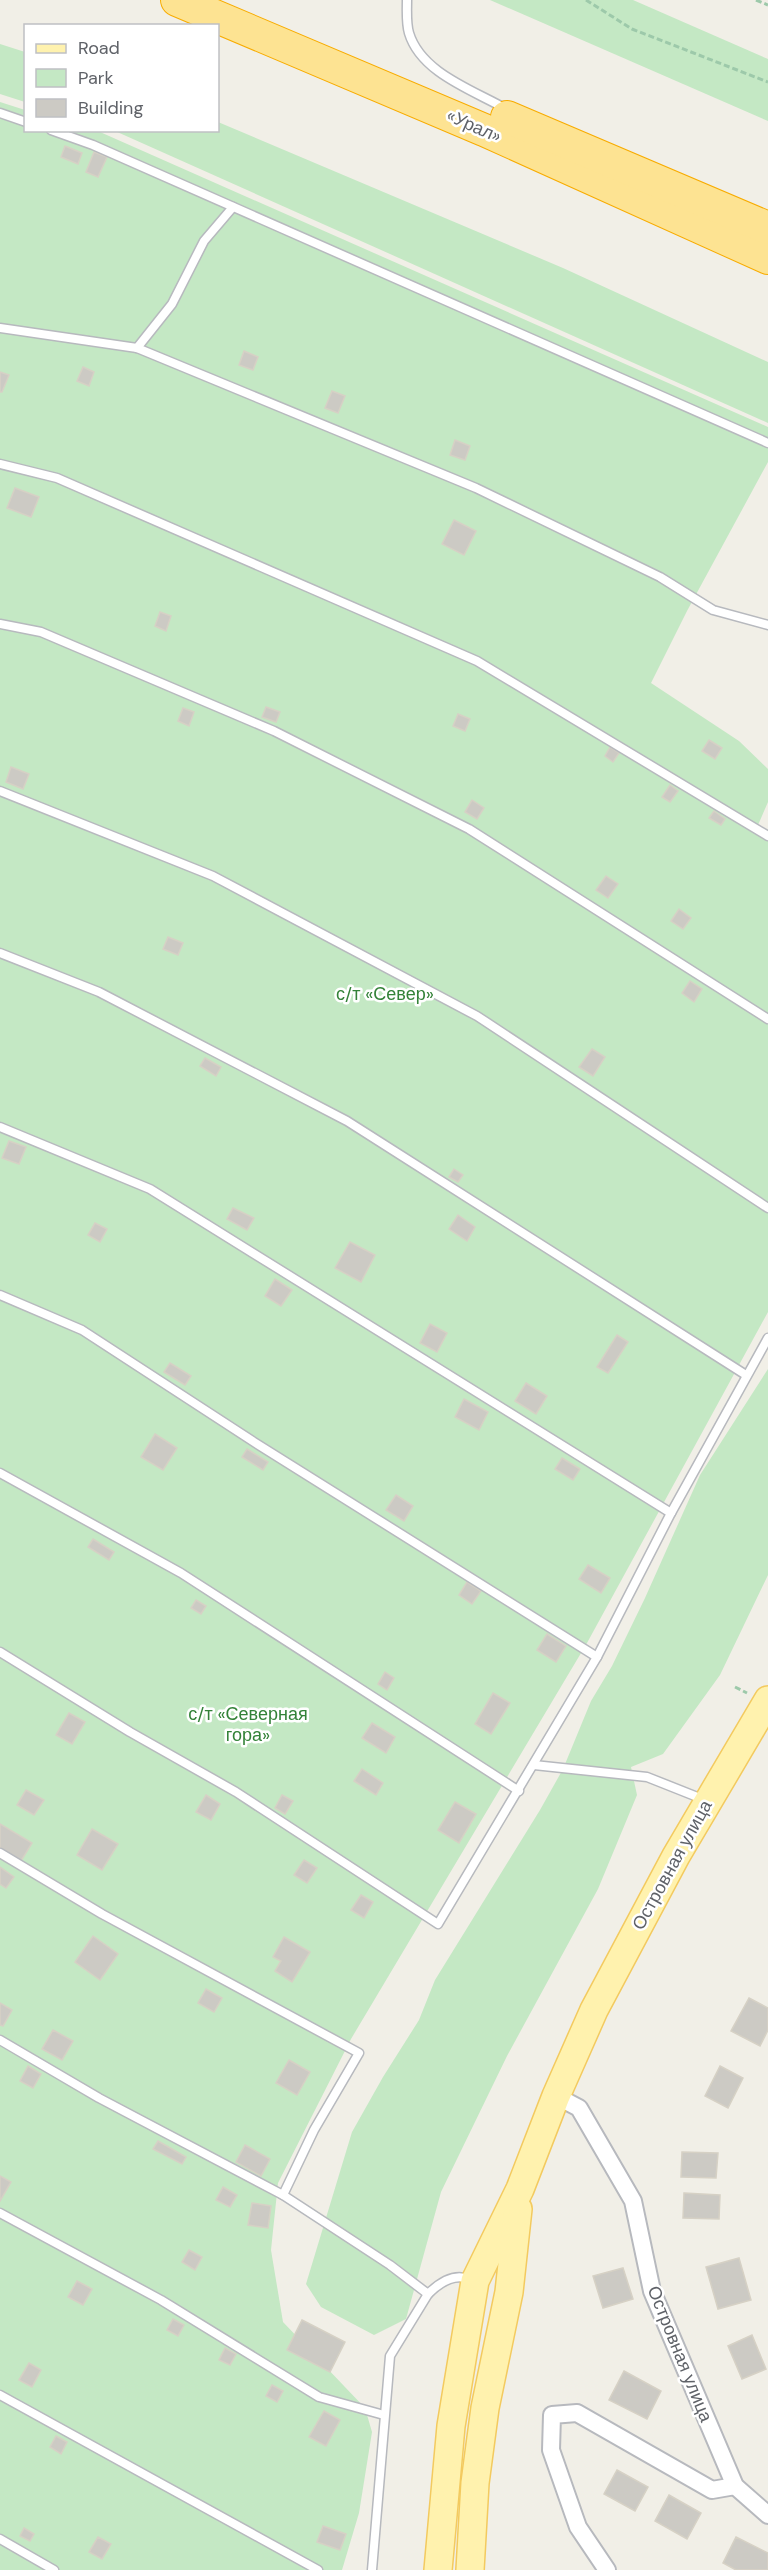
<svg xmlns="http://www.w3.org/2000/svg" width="768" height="2570" font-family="'DM Sans',sans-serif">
<rect width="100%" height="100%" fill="#f1efe7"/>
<g fill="#c4e8c4">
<path d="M490 0H633L768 59V121Z"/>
<path d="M0 44 25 52V102L0 94Z"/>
<path d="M0 102 25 110 26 130H93L100 132 768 427V462L687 611 651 683 739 741 768 769V802L755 832 768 841V1312L587 1643 351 2039 278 2183 271 2250 283 2322 365 2408 372 2432 359 2513 342 2570H0Z"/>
<path d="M218 122 563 268 768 362V423L115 131 218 130Z"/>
<path d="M768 1369V1575L720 1675 663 1754 631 1767 637 1795 598 1889 507 2056 441 2192 406 2319 374 2335 321 2307 306 2284 352 2132 383 2077 419 2020 435 1980 540 1810 563 1769 591 1701 612 1666 645 1598 700 1475Z"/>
</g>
<g fill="#cccac4" stroke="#d6d1c5" stroke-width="1.5">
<path d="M65 146 82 153 78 164 61 157Z"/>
<path d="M94 152 107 157 98 177 86 172Z"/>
<path d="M244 351 258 357 253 370 239 365Z"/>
<path d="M83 367 94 372 89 386 77 381Z"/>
<path d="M0 372 9 375 2 392H0Z"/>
<path d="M332 391 345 396 338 413 325 408Z"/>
<path d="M455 440 470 446 465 460 450 455Z"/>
<path d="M15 488 39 497 31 517 7 508Z"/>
<path d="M454 520 476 531 464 555 442 544Z"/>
<path d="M160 612 171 616 166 631 155 626Z"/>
<path d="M266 707 280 712 276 722 262 717Z"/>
<path d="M183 708 194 712 189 726 178 721Z"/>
<path d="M458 714 470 719 465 731 453 726Z"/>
<path d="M709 740 722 748 715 759 702 751Z"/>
<path d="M610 747 619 753 613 762 605 756Z"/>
<path d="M11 767 29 774 23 789 6 782Z"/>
<path d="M670 785 678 791 670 802 662 797Z"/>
<path d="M472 800 484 808 477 819 465 812Z"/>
<path d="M714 811 725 819 721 825 709 818Z"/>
<path d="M606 876 618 884 608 898 596 890Z"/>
<path d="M679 909 691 918 683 929 671 921Z"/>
<path d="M168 937 183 943 178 955 163 949Z"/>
<path d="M690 981 702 989 694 1002 682 993Z"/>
<path d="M592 1049 605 1057 593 1076 579 1067Z"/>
<path d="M205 1058 221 1067 216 1076 200 1066Z"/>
<path d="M9 1141 26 1147 19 1164 2 1158Z"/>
<path d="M454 1169 463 1175 458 1182 449 1177Z"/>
<path d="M233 1208 254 1218 247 1230 227 1219Z"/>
<path d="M458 1215 475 1227 467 1241 449 1229Z"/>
<path d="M95 1223 107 1229 100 1242 88 1235Z"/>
<path d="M350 1242 375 1255 361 1282 335 1268Z"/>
<path d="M275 1279 292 1290 281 1306 265 1296Z"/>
<path d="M430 1324 447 1333 437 1352 420 1343Z"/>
<path d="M617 1335 628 1342 608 1373 597 1367Z"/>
<path d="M170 1363 191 1376 185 1385 164 1372Z"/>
<path d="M526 1383 547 1396 536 1414 515 1401Z"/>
<path d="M464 1399 488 1412 479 1430 455 1417Z"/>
<path d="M155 1434 177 1448 163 1470 141 1457Z"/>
<path d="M247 1449 268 1462 263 1470 242 1457Z"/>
<path d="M562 1458 580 1469 573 1480 555 1469Z"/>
<path d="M396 1495 413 1506 404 1521 386 1510Z"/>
<path d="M93 1539 114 1552 109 1560 88 1547Z"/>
<path d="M588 1565 610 1578 601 1593 579 1579Z"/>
<path d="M467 1582 481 1591 472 1604 459 1595Z"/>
<path d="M196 1600 206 1606 201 1614 191 1608Z"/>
<path d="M547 1634 566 1646 556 1662 537 1650Z"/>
<path d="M385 1672 394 1678 387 1690 378 1684Z"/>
<path d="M493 1693 510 1703 491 1734 475 1724Z"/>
<path d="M69 1713 85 1722 72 1744 56 1735Z"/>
<path d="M372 1723 395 1737 386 1753 362 1738Z"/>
<path d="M362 1769 383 1783 376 1795 354 1781Z"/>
<path d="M26 1790 44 1800 34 1815 17 1805Z"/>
<path d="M206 1795 220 1804 211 1820 196 1812Z"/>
<path d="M282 1795 293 1801 285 1814 275 1808Z"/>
<path d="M455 1802 476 1814 459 1843 438 1830Z"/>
<path d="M0 1824 32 1843 21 1861 0 1849Z"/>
<path d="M92 1829 118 1844 102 1870 77 1855Z"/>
<path d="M304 1860 317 1868 307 1883 294 1875Z"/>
<path d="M0 1867 14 1877 6 1888 0 1884Z"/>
<path d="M361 1895 373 1902 364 1918 351 1910Z"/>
<path d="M93 1936 118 1954 100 1980 75 1962Z"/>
<path d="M284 1937 310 1952 292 1982 275 1971 281 1961 273 1957Z"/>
<path d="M206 1989 222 1998 214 2012 198 2003Z"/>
<path d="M749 1998 768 2008V2030L760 2046 731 2031Z"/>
<path d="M0 2003 12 2010 3 2026 0 2025Z"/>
<path d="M53 2030 73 2041 62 2060 42 2049Z"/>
<path d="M289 2060 310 2072 297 2095 276 2083Z"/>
<path d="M28 2066 41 2074 33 2088 20 2081Z"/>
<path d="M720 2066 743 2078 728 2108 705 2096Z"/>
<path d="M158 2141 186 2157 182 2164 153 2149Z"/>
<path d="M245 2145 270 2159 261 2176 236 2162Z"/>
<path d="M682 2152 718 2153 716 2178 681 2177Z"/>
<path d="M0 2176 11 2182 0 2201Z"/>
<path d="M223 2187 237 2195 230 2207 216 2200Z"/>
<path d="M684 2193 720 2195 719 2219 683 2218Z"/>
<path d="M252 2203 271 2206 268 2228 248 2225Z"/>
<path d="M189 2250 202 2257 195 2270 182 2262Z"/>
<path d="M739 2258 751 2300 718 2309 706 2267Z"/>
<path d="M623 2268 633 2299 603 2308 593 2276Z"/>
<path d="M77 2281 92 2289 83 2305 68 2297Z"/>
<path d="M173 2319 184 2325 178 2336 167 2330Z"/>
<path d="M302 2320 345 2342 330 2372 287 2350Z"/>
<path d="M752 2335 766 2369 742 2379 728 2346Z"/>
<path d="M225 2348 236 2354 230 2365 219 2360Z"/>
<path d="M29 2363 41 2370 32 2387 19 2380Z"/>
<path d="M624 2371 661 2391 647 2419 609 2400Z"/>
<path d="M272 2385 283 2391 277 2402 266 2396Z"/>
<path d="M324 2411 340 2420 326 2446 309 2437Z"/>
<path d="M56 2436 67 2442 61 2454 50 2447Z"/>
<path d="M617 2470 648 2487 635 2511 604 2494Z"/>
<path d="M669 2495 701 2513 687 2539 655 2521Z"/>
<path d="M323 2526 346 2534 340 2550 317 2542Z"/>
<path d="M24 2528 34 2534 30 2541 20 2536Z"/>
<path d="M98 2537 111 2544 102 2559 89 2552Z"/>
<path d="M736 2537 768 2553V2570H736L723 2563Z"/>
</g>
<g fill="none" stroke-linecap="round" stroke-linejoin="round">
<defs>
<g id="lane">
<path d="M407 0C407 10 406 23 409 33 421 73 473 90 506 109"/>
<path d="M0 113 26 122"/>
<path d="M51 130 93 145 768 443"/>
<path d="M0 328 137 348 476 488 660 577 713 610 768 625"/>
<path d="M137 348 172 304 204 241 233 207"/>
<path d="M0 464 57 478 477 661 768 836"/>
<path d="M0 624 41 632 274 731 469 829 768 1019"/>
<path d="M0 791 213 876 477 1016 768 1208"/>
<path d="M0 953 99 992 347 1121 746 1375"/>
<path d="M0 1127 150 1189 671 1513"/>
<path d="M0 1295 82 1330 254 1442 597 1657"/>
<path d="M0 1473 181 1573 519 1791"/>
<path d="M0 1652 130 1732 236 1792 438 1924 597 1657 671 1513 768 1338"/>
<path d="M534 1765 647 1777 705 1800"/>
<path d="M0 1853 102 1914 359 2053 314 2130 283 2195 390 2265 428 2294C439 2283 455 2272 471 2280"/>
<path d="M0 2040 99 2098 283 2195"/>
<path d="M0 2213 161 2300 319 2397 384 2415"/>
<path d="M0 2395 318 2570"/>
<path d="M0 2539 54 2570"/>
<path d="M372 2570 390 2356 428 2294"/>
</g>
<g id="street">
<path d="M556 2096 579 2108 633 2201 652 2291 735 2486 768 2515"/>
<path d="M607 2570 578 2527 551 2450 552 2415 577 2413 712 2490 735 2486"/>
</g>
<g id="primary">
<path d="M438 2570 451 2426 475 2281 520 2189 556 2096 594 2010 676 1856 768 1700"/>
<path d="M470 2570 475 2483 485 2408 509 2292 518 2209"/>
</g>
<g id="highway">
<path d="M177 0 484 130 768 258"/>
<path d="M507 117 768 228"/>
</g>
</defs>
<use href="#lane" stroke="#b7b9be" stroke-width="11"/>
<use href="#street" stroke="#b7b9be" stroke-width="20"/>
<use href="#primary" stroke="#f3ca5f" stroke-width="30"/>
<use href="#highway" stroke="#f8ac00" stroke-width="34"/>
<g stroke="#9dc9aa" stroke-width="3" stroke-dasharray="6 3" stroke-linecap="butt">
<path d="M586 0 632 29 768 82"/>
<path d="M756 0 768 5"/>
<path d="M735 1687 747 1693"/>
</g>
<use href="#lane" stroke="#fff" stroke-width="8"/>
<use href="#street" stroke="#fff" stroke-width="16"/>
<use href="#primary" stroke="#fff2ae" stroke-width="27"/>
<use href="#highway" stroke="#fde392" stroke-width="32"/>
</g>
<g text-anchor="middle" stroke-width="5" stroke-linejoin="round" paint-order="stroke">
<g font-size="18" fill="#5f6268" stroke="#fff">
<text transform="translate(474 126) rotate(24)" y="6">«Урал»</text>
<text transform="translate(672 1865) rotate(-61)" y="6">Островная улица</text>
<text transform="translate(680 2354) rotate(68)" y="6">Островная улица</text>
</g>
<g font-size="18" fill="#338238" stroke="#fff">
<text x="385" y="1000">с/т «Север»</text>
<text x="248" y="1720">с/т «Северная<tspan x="248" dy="21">гора»</tspan></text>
</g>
</g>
<rect x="24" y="24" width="195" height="108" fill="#ffffff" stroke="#bfc0c3" stroke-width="1.5"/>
<rect x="36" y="44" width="30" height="9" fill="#fff2ae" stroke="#bfc0c3" stroke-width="1.5"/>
<text x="78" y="54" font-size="18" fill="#5f6268">Road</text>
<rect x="36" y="69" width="30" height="18" fill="#c4e8c4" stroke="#bfc0c3" stroke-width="1.5"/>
<text x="78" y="84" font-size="18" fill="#5f6268">Park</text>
<rect x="36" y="99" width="30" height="18" fill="#cccac4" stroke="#bfc0c3" stroke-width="1.5"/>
<text x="78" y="114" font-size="18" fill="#5f6268">Building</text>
</svg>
